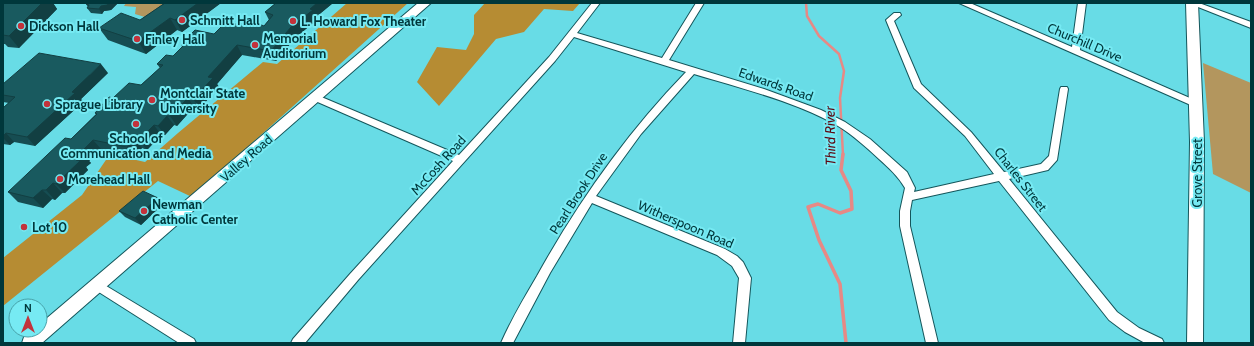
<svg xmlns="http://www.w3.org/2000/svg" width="1254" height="346" font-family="Cabin,sans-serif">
<rect width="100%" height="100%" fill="#68dce6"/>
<g fill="#b3965e">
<path d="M126 3H179L148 18 135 14 136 7 124 6Z"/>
<path d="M1203 63 1251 83V193L1213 174Z"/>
</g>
<g fill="#b68c33">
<path d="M347 3H408L192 197 158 181 3 306V258L82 195 110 154 145 162 178 133 263 62 277 64Z"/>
<path d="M485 3H580L573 11 544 9 524 32 496 39 439 106 417 82 437 47 466 50 474 34V15Z"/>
</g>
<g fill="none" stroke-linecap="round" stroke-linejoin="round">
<path stroke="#e78985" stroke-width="2.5" d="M806 3 807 16 819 36 839 54 844 71 840 98 843 155"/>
<path stroke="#e78985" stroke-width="3.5" d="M843 154 841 170 851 191 852 209 840 213 818 204 808 207 819 240 840 284 846 343"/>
<defs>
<g id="street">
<path d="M592 3H600L577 33 662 58 696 3H704L669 60 764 89 821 110 845 122 870 139 907 172 915 188 914 192 994 174 965 136 914 88 886 20 894 13H900L901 15 894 21 921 84 971 132 1004 172 1041 164 1049 156 1060 89 1061 87H1067L1068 89 1057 160 1048 170 1009 179 1117 312 1139 328 1162 339 1164 343H1145L1125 332 1109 320 999 181 912 200 910 211V226L938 343H926L900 226V211L905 188C898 176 889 168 879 159 866 147 853 135 838 126 797 102 740 88 694 74L641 134 596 196 725 249 737 256 743 262 751 278 745 343H733L739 278 732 266 717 255 592 203 550 273 513 343H501C511 320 524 298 537 276 578 202 627 133 686 72L574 37 555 61 358 280 305 343H291L293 339 350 274 453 161 313 100 311 98 313 96H319L459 155 549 57Z"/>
<path d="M959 3H970L1072 47 1078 3H1086L1080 50 1199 102 1201 104 1196 107 1193 106Z"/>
<path d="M1188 3H1199L1251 22V28Z"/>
<path d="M98 281 194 339 196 343H179L94 289 92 286 94 283Z"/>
</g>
<g id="secondary">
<path d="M418 3H431L42 343H22L24 337 33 330H40V324Z"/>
<path d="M1186 3H1198L1204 142 1203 343H1187L1190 142Z"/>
</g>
</defs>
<use href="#street" stroke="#14565b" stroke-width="2"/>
<use href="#secondary" stroke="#14565b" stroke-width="2"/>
<use href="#street" fill="#fff" fill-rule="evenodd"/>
<use href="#secondary" fill="#fff" fill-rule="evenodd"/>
</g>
<g fill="#164d52">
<path d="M3 3H53L57 9 19 48 8 47 5 44H3Z"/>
<path d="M87 3H118L111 10 104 11 102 14 91 13 87 8 88 7 86 4Z"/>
<path d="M165 3H221L182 32 177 30 146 54 108 40 99 28 140 20Z"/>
<path d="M276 3H333L316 17 317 20 296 37 276 61 242 55 217 84 219 87 200 108 194 107 177 126 174 125 165 135H161L147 150 142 148 135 156 101 149 89 161 91 163 86 167 88 170 65 193H62L55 200 52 199 43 208 18 202 8 192 71 139 96 114 95 113 113 98 141 85 160 68 157 64 173 56 182 47 181 44 214 34 234 25 264 26 269 20 265 12Z"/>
<path d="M108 73 81 99 83 102 35 146 14 142 10 145 3 144V108L9 103 3 102V84Z"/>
<path d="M163 204 141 225 125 217 119 211Z"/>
</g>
<g fill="#123f42">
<path d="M42 3H53L57 9 19 48 9 36Z"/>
<path d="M110 3H118L111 10 104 11 102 14 99 9 101 6Z"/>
<path d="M198 3H221L182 32 175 20Z"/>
<path d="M317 3H333L316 17 317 20 296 37 276 61 271 51 291 27 310 9Z"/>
<path d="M170 18 177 30 146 54 138 41Z"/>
<path d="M237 45 242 55 217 84 219 87 200 108 193 99 208 77Z"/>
<path d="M101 64 108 73 81 99 83 102 35 146 27 137 72 92Z"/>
<path d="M188 98 194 107 177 126 170 116Z"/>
<path d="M167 116 174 125 165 135 158 126Z"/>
<path d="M154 125 161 135 147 150 139 140Z"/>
<path d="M6 133 14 142 10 145 3 138V136Z"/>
<path d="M134 139 142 148 135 156 127 147Z"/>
<path d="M93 140 101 149 89 161 91 163 86 167 88 170 65 193 56 184 76 160 80 153Z"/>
<path d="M53 183 62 193 55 200 46 190Z"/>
<path d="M42 190 52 199 43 208 33 198Z"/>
<path d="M158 198 163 204 141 225 135 218Z"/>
</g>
<g fill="#195a5f" stroke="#123f42">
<path d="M3 3H42L9 36 3 35Z"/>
<path d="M87 3H110L107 5 101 6 99 9 87 8 89 5 86 4Z"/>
<path d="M165 3H198L175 20 170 18 138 41 99 28 121 13 140 20Z"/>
<path d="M276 3H317L310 9 313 10 291 27 271 51 237 45 208 77 213 78 193 99 188 98 170 116H167L158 126 154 125 139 140 134 139 127 147 93 140 80 153H82L76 160 80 161 56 184 53 183 46 190H42L33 198 8 192 65 138 71 139 97 114 95 113 109 97 113 98 129 83 141 85 163 65 157 64 166 55 173 56 184 45 181 44 195 30 214 34 224 24 234 25 244 18 264 26 273 15 265 12Z"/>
<path d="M39 53 101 64 72 92 75 93 27 137 6 133 3 136V108L15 97 3 95V84Z"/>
<path d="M143 191 158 198 135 218 119 211Z"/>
</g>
<g fill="#c2323b" stroke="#76eaf3" stroke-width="1.5">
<circle cx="182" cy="20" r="4"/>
<circle cx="293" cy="21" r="4"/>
<circle cx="21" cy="26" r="4"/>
<circle cx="137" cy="39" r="4"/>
<circle cx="255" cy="45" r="4"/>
<circle cx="152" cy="100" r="4"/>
<circle cx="47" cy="104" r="4"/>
<circle cx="136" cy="124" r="4"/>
<circle cx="60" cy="179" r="4"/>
<circle cx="144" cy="211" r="4"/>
<circle cx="24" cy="227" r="4"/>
</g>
<g text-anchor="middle" stroke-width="4" stroke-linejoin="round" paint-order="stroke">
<g font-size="13" font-weight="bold" fill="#00373b" stroke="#76eaf3" text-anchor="start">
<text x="190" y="25">Schmitt Hall</text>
<text x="301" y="26">L. Howard Fox Theater</text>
<text x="29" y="31">Dickson Hall</text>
<text x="263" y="43">Memorial<tspan x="263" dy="15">Auditorium</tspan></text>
<text x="145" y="44">Finley Hall</text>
<text x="160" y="98">Montclair State<tspan x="160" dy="15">University</tspan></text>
<text x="55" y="109">Sprague Library</text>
<text x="136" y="143" text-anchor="middle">School of<tspan x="136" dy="15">Communication and Media</tspan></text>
<text x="68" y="184">Morehead Hall</text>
<text x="152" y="209">Newman<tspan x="152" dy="15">Catholic Center</tspan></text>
<text x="32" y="232">Lot 10</text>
</g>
<g font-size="13" fill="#00373b" stroke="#76eaf3">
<text transform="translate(1085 42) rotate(23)" y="5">Churchill Drive</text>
<text transform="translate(776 84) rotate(19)" y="5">Edwards Road</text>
<text transform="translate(246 158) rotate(-41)" y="5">Valley Road</text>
<text transform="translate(438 165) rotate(-48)" y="5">McCosh Road</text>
<text transform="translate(1197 173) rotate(-90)" y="5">Grove Street</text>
<text transform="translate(1021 179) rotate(52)" y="5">Charles Street</text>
<text transform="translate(578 193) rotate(-57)" y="5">Pearl Brook Drive</text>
<text transform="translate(686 224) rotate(23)" y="5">Witherspoon Road</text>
</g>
<g font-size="14" font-style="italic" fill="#5d0711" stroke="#76eaf3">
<text transform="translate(830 136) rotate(-91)" y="5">Third River</text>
</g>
</g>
<rect width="1254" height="346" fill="none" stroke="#00373b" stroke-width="8"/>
<g transform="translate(28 318)"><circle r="19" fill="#76eaf3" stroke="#47a2a9"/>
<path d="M0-3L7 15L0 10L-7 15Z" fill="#c2323b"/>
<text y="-6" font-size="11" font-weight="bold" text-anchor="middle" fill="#00373b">N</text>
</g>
</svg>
